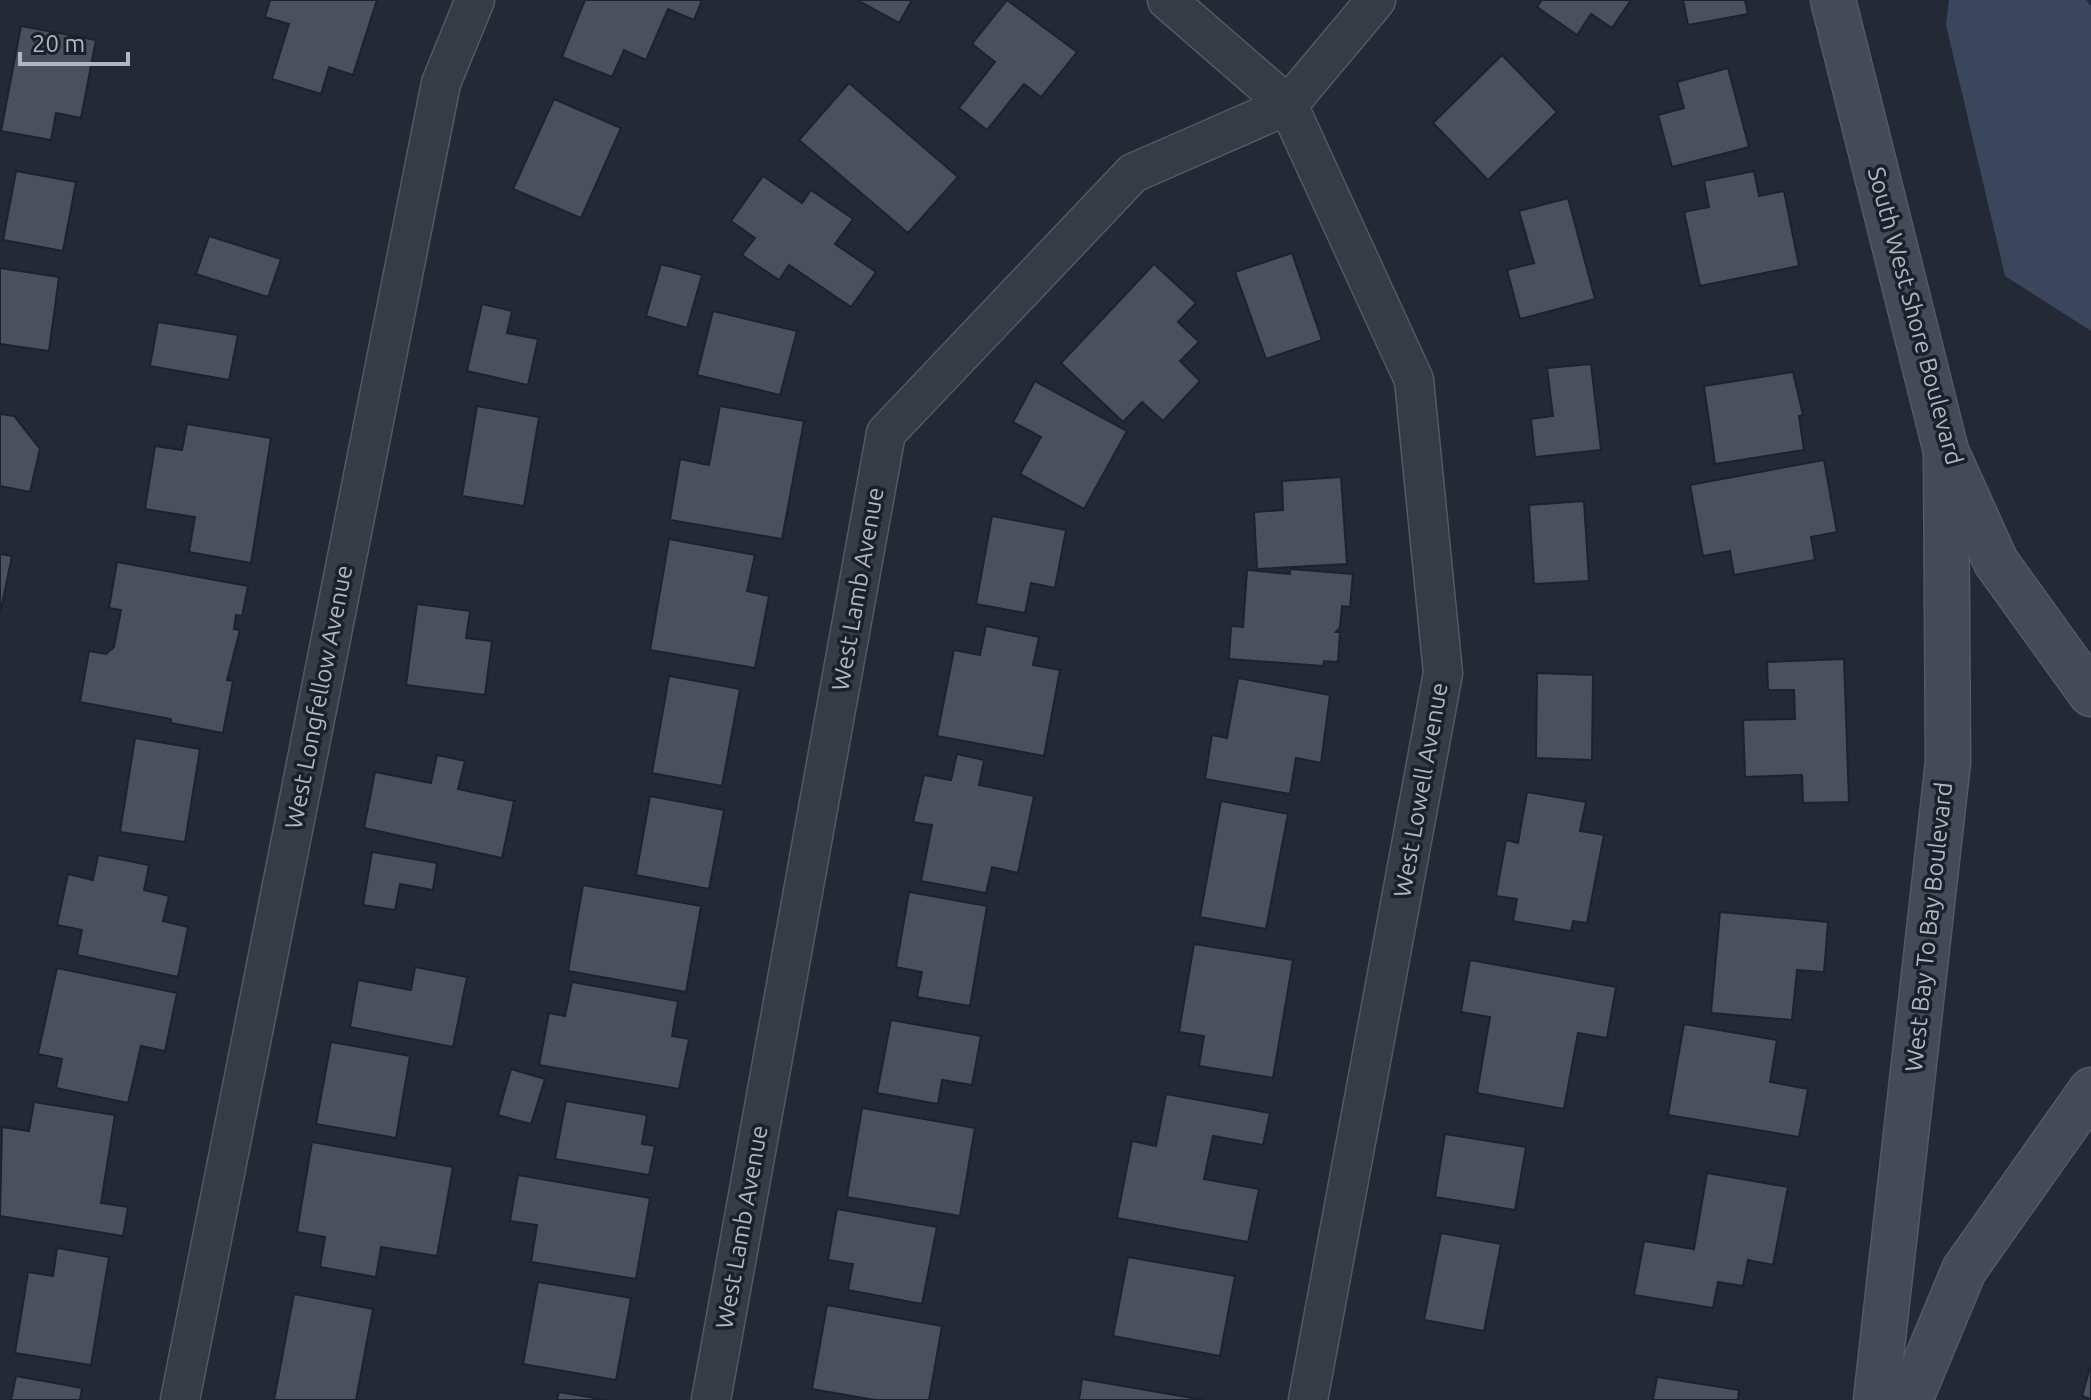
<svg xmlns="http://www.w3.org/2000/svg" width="2091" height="1400" font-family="Ubuntu,sans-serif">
<rect width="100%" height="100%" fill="#232935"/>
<path fill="#3a465c" d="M1949 0H2086L2091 6V331L2005 276 1946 25Z"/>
<g fill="#4a505e" stroke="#1e222c" stroke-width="2">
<path d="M270 0H377L353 75 329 67 321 94 272 79 289 24 265 17Z"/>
<path d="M585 0H702L694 20 668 9 646 60 624 50 612 77 562 57Z"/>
<path d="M857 0H912L899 23Z"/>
<path d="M1007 0 1077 52 1041 97 1024 84 987 130 959 108 995 62 972 44Z"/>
<path d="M1542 0H1631L1612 28 1591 14 1577 35 1537 7Z"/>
<path d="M1683 0H1745L1748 14 1688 25Z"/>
<path d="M21 26 96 40 81 118 56 113 51 140 1 131Z"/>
<path d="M1502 55 1557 112 1488 180 1433 123Z"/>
<path d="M1728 68 1749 147 1672 167 1658 115 1684 108 1677 82Z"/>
<path d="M849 83 958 177 908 233 799 140Z"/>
<path d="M554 99 621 128 581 218 513 189Z"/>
<path d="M16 171 76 182 63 251 3 240Z"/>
<path d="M1754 171 1759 196 1784 191 1799 266 1700 286 1684 212 1709 207 1704 181Z"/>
<path d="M763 176 802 203 811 190 853 219 835 244 876 272 851 307 789 265 779 280 742 255 755 238 731 221Z"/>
<path d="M1568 198 1595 299 1520 319 1507 270 1534 263 1519 211Z"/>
<path d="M209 236 281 259 268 297 196 274Z"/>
<path d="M1292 253 1322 340 1266 359 1235 272Z"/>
<path d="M661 264 702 275 687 328 646 316Z"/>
<path d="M1154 264 1196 303 1178 322 1199 342 1180 361 1200 381 1163 421 1142 402 1123 422 1061 363Z"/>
<path d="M0 268 59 277 49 351 0 344Z"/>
<path d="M482 304 512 311 507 333 538 339 528 385 467 371Z"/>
<path d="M713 311 797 331 780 395 697 375Z"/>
<path d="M158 322 238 335 229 380 150 366Z"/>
<path d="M1591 364 1601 450 1535 457 1531 419 1553 416 1547 368Z"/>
<path d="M1793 372 1803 415 1799 416 1804 450 1715 464 1704 386Z"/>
<path d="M1035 381 1127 431 1084 509 1020 474 1041 437 1013 422Z"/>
<path d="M477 406 539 417 524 506 462 496Z"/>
<path d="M720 406 804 421 782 539 670 520 680 459 709 465Z"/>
<path d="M0 414 14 416 40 449 30 492 0 486Z"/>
<path d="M187 424 271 438 251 563 189 552 195 517 145 509 155 446 182 450Z"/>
<path d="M1824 460 1837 532 1811 537 1815 560 1734 575 1730 551 1703 556 1690 485Z"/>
<path d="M1341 477 1347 564 1257 569 1254 512 1283 510 1282 481Z"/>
<path d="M1584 501 1589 581 1534 584 1529 505Z"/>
<path d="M992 516 1066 530 1055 588 1031 583 1025 613 976 604Z"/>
<path d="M669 539 755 555 747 591 769 596 755 668 650 650Z"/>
<path d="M0 554 12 556 0 614Z"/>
<path d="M117 562 248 586 242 616 236 615 234 629 240 630 227 680 233 681 223 733 171 723V719L80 702 89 651 106 654 114 647 121 610 109 608Z"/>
<path d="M1290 569 1353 574 1350 607 1342 606 1340 627 1336 632H1340L1338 662 1324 661 1323 666 1229 659 1231 626 1243 627 1247 570 1290 574Z"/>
<path d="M417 604 470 611 466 638 492 641 485 695 406 685Z"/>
<path d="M986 626 1039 637 1033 665 1060 670 1044 756 937 736 954 650 980 655Z"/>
<path d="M1844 659 1849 802 1803 803 1802 775 1745 777 1743 720 1795 719 1794 690H1768L1767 662Z"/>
<path d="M1537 673 1593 675 1592 760 1536 758Z"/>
<path d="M669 676 740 689 722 786 652 773Z"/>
<path d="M1238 678 1330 695 1321 763 1296 758 1290 794 1205 779 1212 735 1227 738Z"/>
<path d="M135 738 200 749 185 842 120 832Z"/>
<path d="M957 754 984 760 979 785 1034 796 1018 873 992 867 986 893 921 881 932 825 913 822 924 775 951 780Z"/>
<path d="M437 755 465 761 458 789 514 801 502 858 364 828 375 772 431 783Z"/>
<path d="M1527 792 1586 802 1580 831 1604 835 1587 923 1573 921 1571 931 1513 921 1517 899 1496 896 1506 840 1518 843Z"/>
<path d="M650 796 724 810 709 889 636 875Z"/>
<path d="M1221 801 1288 814 1266 929 1200 917Z"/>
<path d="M372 852 437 863 433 890 400 884 395 910 363 905Z"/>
<path d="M98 855 149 865 144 890 169 896 163 921 188 927 178 977 77 955 82 930 57 925 68 874 93 880Z"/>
<path d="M583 885 701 906 686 992 568 971Z"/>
<path d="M909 892 987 906 970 1006 917 997 922 972 896 967Z"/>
<path d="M1720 912 1828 922 1824 972 1797 970 1792 1020 1711 1013Z"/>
<path d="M1194 944 1293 960 1273 1078 1199 1066 1204 1036 1179 1032Z"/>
<path d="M1470 960 1616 987 1607 1038 1578 1033 1564 1109 1477 1093 1490 1017 1461 1012Z"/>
<path d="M415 967 467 977 453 1047 350 1027 358 980 411 990Z"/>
<path d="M57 968 177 993 165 1051 141 1046 128 1103 56 1088 62 1059 38 1054Z"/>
<path d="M572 982 678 1001 672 1036 689 1039 679 1089 539 1065 549 1013 565 1016Z"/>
<path d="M891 1020 981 1036 972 1085 942 1080 938 1104 877 1093Z"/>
<path d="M1684 1024 1777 1040 1770 1082 1808 1089 1799 1137 1668 1115Z"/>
<path d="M331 1042 410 1056 396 1138 316 1124Z"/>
<path d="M511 1069 545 1079 531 1124 498 1115Z"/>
<path d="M1166 1094 1270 1113 1263 1145 1213 1136 1204 1179 1259 1189 1248 1242 1117 1218 1132 1141 1156 1146Z"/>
<path d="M566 1101 647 1115 642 1144 655 1146 649 1175 555 1159Z"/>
<path d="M34 1102 115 1115 101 1203 128 1207 123 1236 0 1216 2 1127 29 1131Z"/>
<path d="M862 1108 975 1128 960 1216 847 1197Z"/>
<path d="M1445 1134 1526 1147 1515 1210 1435 1197Z"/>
<path d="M312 1142 453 1167 437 1256 381 1247 376 1277 320 1267 325 1237 297 1232Z"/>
<path d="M1707 1173 1788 1187 1773 1265 1748 1260 1743 1286 1718 1282 1713 1308 1634 1295 1644 1241 1694 1249Z"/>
<path d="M518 1175 650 1198 636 1279 531 1262 537 1225 510 1221Z"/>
<path d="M837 1209 937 1227 922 1304 848 1290 853 1264 828 1260Z"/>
<path d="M1441 1233 1501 1244 1484 1331 1424 1320Z"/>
<path d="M57 1248 109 1257 91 1365 15 1353 28 1272 53 1276Z"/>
<path d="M1128 1257 1235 1276 1220 1356 1113 1336Z"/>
<path d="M538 1282 631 1298 616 1380 523 1364Z"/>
<path d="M294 1294 373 1309 356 1400H274Z"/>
<path d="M827 1305 942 1326 929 1400H875L812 1389Z"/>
<path d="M2091 1364V1399L2082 1396Z"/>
<path d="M16 1376 82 1388 80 1400H11Z"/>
<path d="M1657 1377 1739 1390 1738 1400H1653Z"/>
<path d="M1082 1379 1204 1400H1079Z"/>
<path d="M559 1392 607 1400H557Z"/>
</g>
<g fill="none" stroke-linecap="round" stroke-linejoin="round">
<defs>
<g id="street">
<path d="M1167 0 1288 105 1414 380 1443 673 1308 1400"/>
<path d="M180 1400 441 83 475 0"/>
<path d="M711 1400 886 433 1133 173 1288 105 1376 0"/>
</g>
<g id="secondary">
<path d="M1833 0 1946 451 1996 562 2091 694"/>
<path d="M1876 1400 1948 762 1946 451"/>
<path d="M1910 1400 1964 1270 2091 1090"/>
</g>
</defs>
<use href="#street" stroke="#545963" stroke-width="41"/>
<use href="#secondary" stroke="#545963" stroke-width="47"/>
<use href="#street" stroke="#363b46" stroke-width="38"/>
<use href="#secondary" stroke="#454a58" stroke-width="44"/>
</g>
<g text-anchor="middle" stroke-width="7" stroke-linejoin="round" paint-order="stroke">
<g font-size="24" fill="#b1b6c2" stroke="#1c202a">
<text transform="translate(1915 316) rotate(75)" y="8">South West Shore Boulevard</text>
<text transform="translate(858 589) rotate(-80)" y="8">West Lamb Avenue</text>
<text transform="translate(319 697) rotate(-79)" y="8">West Longfellow Avenue</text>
<text transform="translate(1421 790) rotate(-80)" y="8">West Lowell Avenue</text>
<text transform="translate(1929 927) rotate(-84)" y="8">West Bay To Bay Boulevard</text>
<text transform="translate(742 1227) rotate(-80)" y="8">West Lamb Avenue</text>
</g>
</g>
<path d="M20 52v12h108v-12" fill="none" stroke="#b1b6c2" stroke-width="4"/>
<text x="32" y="52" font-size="24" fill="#b1b6c2" stroke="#1c202a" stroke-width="6" paint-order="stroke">20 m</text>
</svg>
